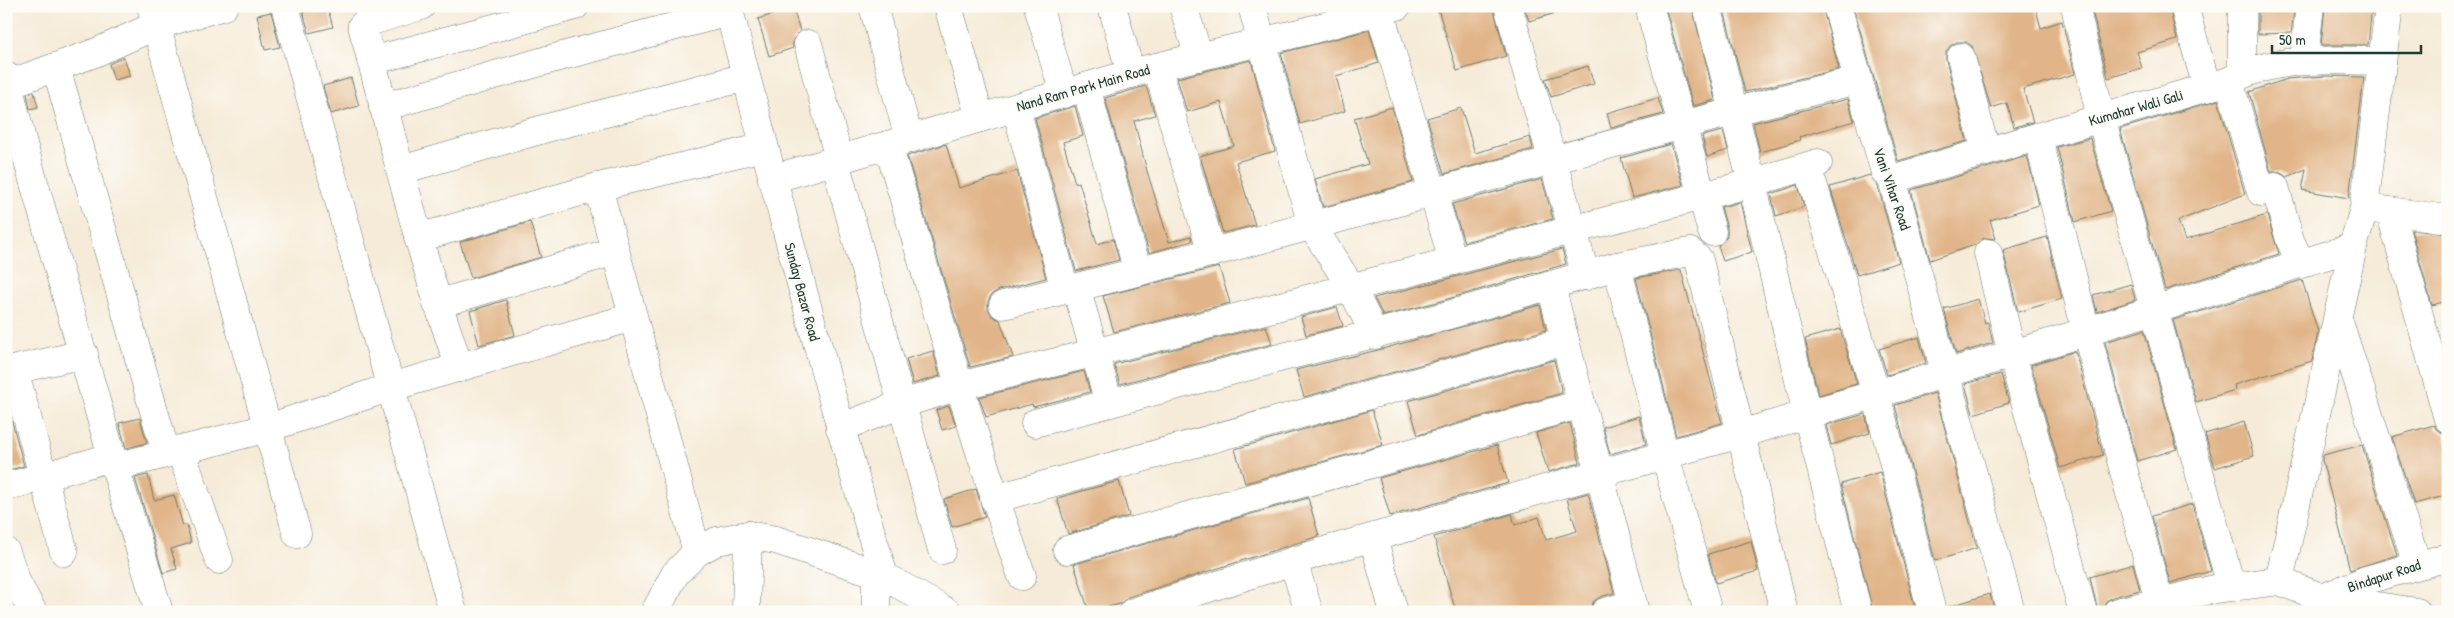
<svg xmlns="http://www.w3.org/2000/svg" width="2454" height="618" font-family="'Patrick Hand',sans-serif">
<rect width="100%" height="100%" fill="#fdfcf7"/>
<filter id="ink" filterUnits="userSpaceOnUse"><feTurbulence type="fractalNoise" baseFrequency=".02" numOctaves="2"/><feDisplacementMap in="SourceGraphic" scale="10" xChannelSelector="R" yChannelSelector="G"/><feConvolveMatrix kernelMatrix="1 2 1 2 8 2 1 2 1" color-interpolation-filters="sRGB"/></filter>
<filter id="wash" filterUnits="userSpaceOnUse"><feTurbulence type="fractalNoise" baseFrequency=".0096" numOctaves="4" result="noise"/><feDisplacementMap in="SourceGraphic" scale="20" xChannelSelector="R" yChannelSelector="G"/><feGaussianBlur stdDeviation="1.12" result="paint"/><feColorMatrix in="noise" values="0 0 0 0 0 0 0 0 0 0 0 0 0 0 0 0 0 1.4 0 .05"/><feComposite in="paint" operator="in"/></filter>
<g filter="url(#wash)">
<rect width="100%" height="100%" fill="#f6ebd8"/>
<g id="blocks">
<g fill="#e1b589">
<path d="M306 6H327L333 27 309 33 302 8Z"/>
<path d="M1437 6H1493L1506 56 1457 71Z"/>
<path d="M1524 6H1565L1566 10 1529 21Z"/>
<path d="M1665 6H1692L1715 100 1693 106Z"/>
<path d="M1723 6H1822L1839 69 1745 92Z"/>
<path d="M1853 6H2035L2041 28 2062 21 2075 74 2023 89 2033 122 2014 127 2007 103 1991 108 1972 46 1966 42H1957L1950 46 1946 52V60L1967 141 1898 161Z"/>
<path d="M2091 6H2169L2177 40 2137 52 2142 68 2108 78Z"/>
<path d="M2325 6H2372L2368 45H2321Z"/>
<path d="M793 8 800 31 793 40V48L769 56 758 19Z"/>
<path d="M2294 9 2291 33 2258 34V11Z"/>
<path d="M271 12 280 47 265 50 257 15Z"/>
<path d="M1369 30 1379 63 1336 76 1345 111 1300 124 1281 53Z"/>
<path d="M124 57 130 76 114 80 109 64Z"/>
<path d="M1251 60 1275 151 1236 162 1255 225 1223 233 1200 156 1234 146 1221 102 1187 112 1177 78Z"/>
<path d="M1588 66 1594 84 1551 97 1545 79Z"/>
<path d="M2324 76 2364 77 2349 198 2302 190 2306 169 2287 177 2279 172H2271L2249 92 2287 79Z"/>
<path d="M351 78 359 106 331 114 323 86Z"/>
<path d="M1146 86 1155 115 1134 121 1147 171 1169 242 1191 236 1192 241 1149 253 1105 98Z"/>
<path d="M34 92 38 107 30 109 27 94Z"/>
<path d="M1658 98 1663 114 1611 128 1607 113Z"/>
<path d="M1848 99 1854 121 1799 137 1800 140 1760 152 1753 123Z"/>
<path d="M2218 100 2245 194 2178 221 2185 240 2267 215 2279 254 2165 290 2120 129Z"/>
<path d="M1075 106 1083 136 1063 142 1075 183 1079 182 1097 244 1113 239 1119 260 1076 271 1035 118Z"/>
<path d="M1392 107 1413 182 1323 207 1315 179 1368 164 1354 118Z"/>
<path d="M1461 108 1475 153 1530 137 1533 149 1444 174 1427 118Z"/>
<path d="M1723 131 1728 150 1707 157 1702 136Z"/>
<path d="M2090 138 2111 211 2075 222 2057 147Z"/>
<path d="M946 144 959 188 1017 171 1046 278 999 290 992 294 988 301V309L992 316 1000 320 1013 357 970 367 907 156Z"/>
<path d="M1671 144 1683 185 1632 198 1621 158Z"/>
<path d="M2027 156 2039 205 1990 220 1996 239 1984 238 1975 245 1930 260 1911 190Z"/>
<path d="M1870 175 1878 187 1899 262 1857 275 1830 187Z"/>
<path d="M1542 179 1553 219 1464 242 1452 204Z"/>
<path d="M1798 185 1804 207 1776 216 1771 194Z"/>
<path d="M1740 202 1752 252 1723 261 1718 246 1727 236V228L1721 207Z"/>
<path d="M530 222 541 257 471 278 460 242Z"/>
<path d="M2411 230 2448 234V301L2432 305Z"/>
<path d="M2047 237 2062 299 2018 312 2003 250Z"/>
<path d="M1562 249 1566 264 1441 301 1383 316 1374 298Z"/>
<path d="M1219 267 1230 303 1114 332 1103 296Z"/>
<path d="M1681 270 1722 423 1676 436 1636 278Z"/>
<path d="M2302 280 2318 332 2312 361 2234 385 2235 390 2196 402 2173 320Z"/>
<path d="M2131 284 2135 300 2097 312 2093 295Z"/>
<path d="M1978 299 1985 323 1988 322 1993 343 1956 354 1944 309Z"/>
<path d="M506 300 515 335 479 345 470 311Z"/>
<path d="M1540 305 1546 330 1304 397 1296 370 1382 349Z"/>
<path d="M1337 307 1343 326 1306 335 1301 317Z"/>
<path d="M1266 326 1272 344 1120 384 1114 364Z"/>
<path d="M1840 329 1857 384 1818 395 1805 339Z"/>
<path d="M2144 330 2177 449 2137 461 2105 342Z"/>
<path d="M1919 337 1926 363 1887 375 1879 349Z"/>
<path d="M933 351 940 376 913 384 906 359Z"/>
<path d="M2075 351 2103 455 2060 468 2031 365Z"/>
<path d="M1554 360 1562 393 1418 435 1408 401Z"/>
<path d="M1084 371 1090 392 1033 407 1032 404 986 417 979 397Z"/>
<path d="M2001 374 2009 403 1973 414 1965 384Z"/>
<path d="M1935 393 1977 548 1935 561 1895 405Z"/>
<path d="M6 400 24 466 6 471Z"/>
<path d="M949 406 956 426 942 430 936 410Z"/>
<path d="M1372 410 1383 445 1245 483 1235 449Z"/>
<path d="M1865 414 1870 433 1831 445 1826 425Z"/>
<path d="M1639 416 1646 444 1610 454 1603 427Z"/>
<path d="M140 418 147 443 126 448 119 423Z"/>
<path d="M2244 422 2254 456 2215 468 2205 434Z"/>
<path d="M1570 423 1580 463 1548 472 1536 433Z"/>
<path d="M2434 425 2437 430 2445 434 2448 446V495L2414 504 2392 437Z"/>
<path d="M1497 445 1508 483 1390 516 1379 478Z"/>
<path d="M2362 445 2397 555 2350 570 2322 460 2323 455Z"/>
<path d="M1880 472 1916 612H1873L1841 484Z"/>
<path d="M148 475 154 500 174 495 183 526 187 525 191 543 171 549 177 569 163 573 135 478Z"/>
<path d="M1119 481 1129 516 1068 534 1057 498Z"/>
<path d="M976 489 985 517 952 527 944 499Z"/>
<path d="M1588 493 1614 593 1600 597 1593 602 1590 610 1583 612H1456L1434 537 1512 514 1515 525 1539 517 1546 540 1577 531 1567 499Z"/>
<path d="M1308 498 1319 536 1128 597 1120 604 1089 612 1074 564Z"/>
<path d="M2192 504 2211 571 2170 583 2152 516Z"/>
<path d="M1751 541 1758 571 1716 583 1708 554Z"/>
<path d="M2133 564 2140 590 2113 597 2106 601 2102 612H2098L2090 577Z"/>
<path d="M1990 594 1995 612H1947V607Z"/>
</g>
</g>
</g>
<g filter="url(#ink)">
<use href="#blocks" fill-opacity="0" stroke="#6a7a6d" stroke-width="1"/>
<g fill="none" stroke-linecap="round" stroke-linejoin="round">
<defs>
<g id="minor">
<path d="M151 6 297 534"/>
<path d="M285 6 453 612"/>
<path d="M421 6 365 23 362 26C394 140 419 256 460 368"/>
<path d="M728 6C777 197 827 387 884 576"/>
<path d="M873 6 909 139"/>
<path d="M948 6 980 118"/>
<path d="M1038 6 1064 94"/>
<path d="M1112 6 1131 74"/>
<path d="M1183 6 1199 57"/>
<path d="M1252 6 1312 226 1351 287 1375 335"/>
<path d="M1378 6 1453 261"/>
<path d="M1508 6 1586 276"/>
<path d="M1649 6 1712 232"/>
<path d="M1707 6 1752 183 1807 414 1858 612"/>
<path d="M1837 6 1885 172 1892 179 2011 612"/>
<path d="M2075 6 2101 118 2231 586"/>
<path d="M2184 6 2207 88"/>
<path d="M808 44 839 159"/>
<path d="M1961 57 1986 152"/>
<path d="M2304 60 2310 6"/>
<path d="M371 61 575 6"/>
<path d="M56 67 166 453"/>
<path d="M1157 67 1212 253"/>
<path d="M2242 74V6"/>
<path d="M6 76 23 144 112 457 159 612"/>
<path d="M2229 81 2261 192"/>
<path d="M9 84 97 52 157 25 224 6"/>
<path d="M1086 87 1138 272"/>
<path d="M383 107 551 59 729 12"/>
<path d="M1016 108 1065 290"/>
<path d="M2038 137 2086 331 2159 601"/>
<path d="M888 145C931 289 971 434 1022 576"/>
<path d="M835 161 942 550"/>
<path d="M401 170 547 128 746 77"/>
<path d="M772 179 1147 69 1307 31 1397 6"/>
<path d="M1892 179 2229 81C2274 56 2333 60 2382 61"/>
<path d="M1813 184 1876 394 1932 612"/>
<path d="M598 187 697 552"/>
<path d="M2275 187 2290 240 2301 264"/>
<path d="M2373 209 2448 219"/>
<path d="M2390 211 2448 419"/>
<path d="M418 238 598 187 764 147"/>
<path d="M1988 253 2012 354 2083 612"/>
<path d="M1617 266 1665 455 1708 612"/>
<path d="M1551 286 1635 612"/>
<path d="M1076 287 1109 403"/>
<path d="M437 304 615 251"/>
<path d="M1003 305C1290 237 1572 150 1858 80"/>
<path d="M2339 322 2417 565"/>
<path d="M1035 423 1287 356 1445 316 1617 266 1690 252 1699 260 1784 612"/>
<path d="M840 428 902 404 963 385 1219 322 1752 183 1818 163"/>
<path d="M180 449 219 560"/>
<path d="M115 467 268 428 391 387 633 317"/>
<path d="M6 487 112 457"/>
<path d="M994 499 1565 341"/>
<path d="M1373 538 1394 612"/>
<path d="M1067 550C1238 501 1410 454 1581 404"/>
<path d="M6 552 17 583 33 612"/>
<path d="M64 552 15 373 17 369 84 354"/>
<path d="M1293 561 1309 612"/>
<path d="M2279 581 2353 247 2364 208 2389 6"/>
<path d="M2323 598 2366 580 2448 557"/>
<path d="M655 612 675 574 697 552 717 541 748 535 776 540 884 576 947 612"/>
<path d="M746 612 748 535"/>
<path d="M876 612V574"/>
<path d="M1133 612 1328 550 1740 434 2040 346 2353 247"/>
<path d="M1605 612 1633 604"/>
<path d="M2117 612 2214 589 2279 581 2323 598 2417 612"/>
</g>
</defs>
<use href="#minor" stroke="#6a7a6d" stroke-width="29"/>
<use href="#minor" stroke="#fff" stroke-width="28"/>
</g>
</g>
<g text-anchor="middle" stroke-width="4" stroke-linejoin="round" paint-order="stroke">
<g font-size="15" fill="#1f3d34" stroke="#fdfcf7">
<text transform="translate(1083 88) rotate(-16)" y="5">Nand Ram Park Main Road</text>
<text transform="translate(2136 108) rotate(-16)" y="5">Kumahar Wali Gali</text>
<text transform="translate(1892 189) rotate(71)" y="5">Vani Vihar Road</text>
<text transform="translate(802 292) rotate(75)" y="5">Sunday Bazar Road</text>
<text transform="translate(2384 576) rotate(-18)" y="5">Bindapur Road</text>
</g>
</g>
<rect width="2454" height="618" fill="none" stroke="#fdfcf7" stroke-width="25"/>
<path d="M2272 45v8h149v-8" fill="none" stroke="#1f3d34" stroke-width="2.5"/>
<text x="2279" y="45" font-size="15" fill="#1f3d34" stroke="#fdfcf7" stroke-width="4" paint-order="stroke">50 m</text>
</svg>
